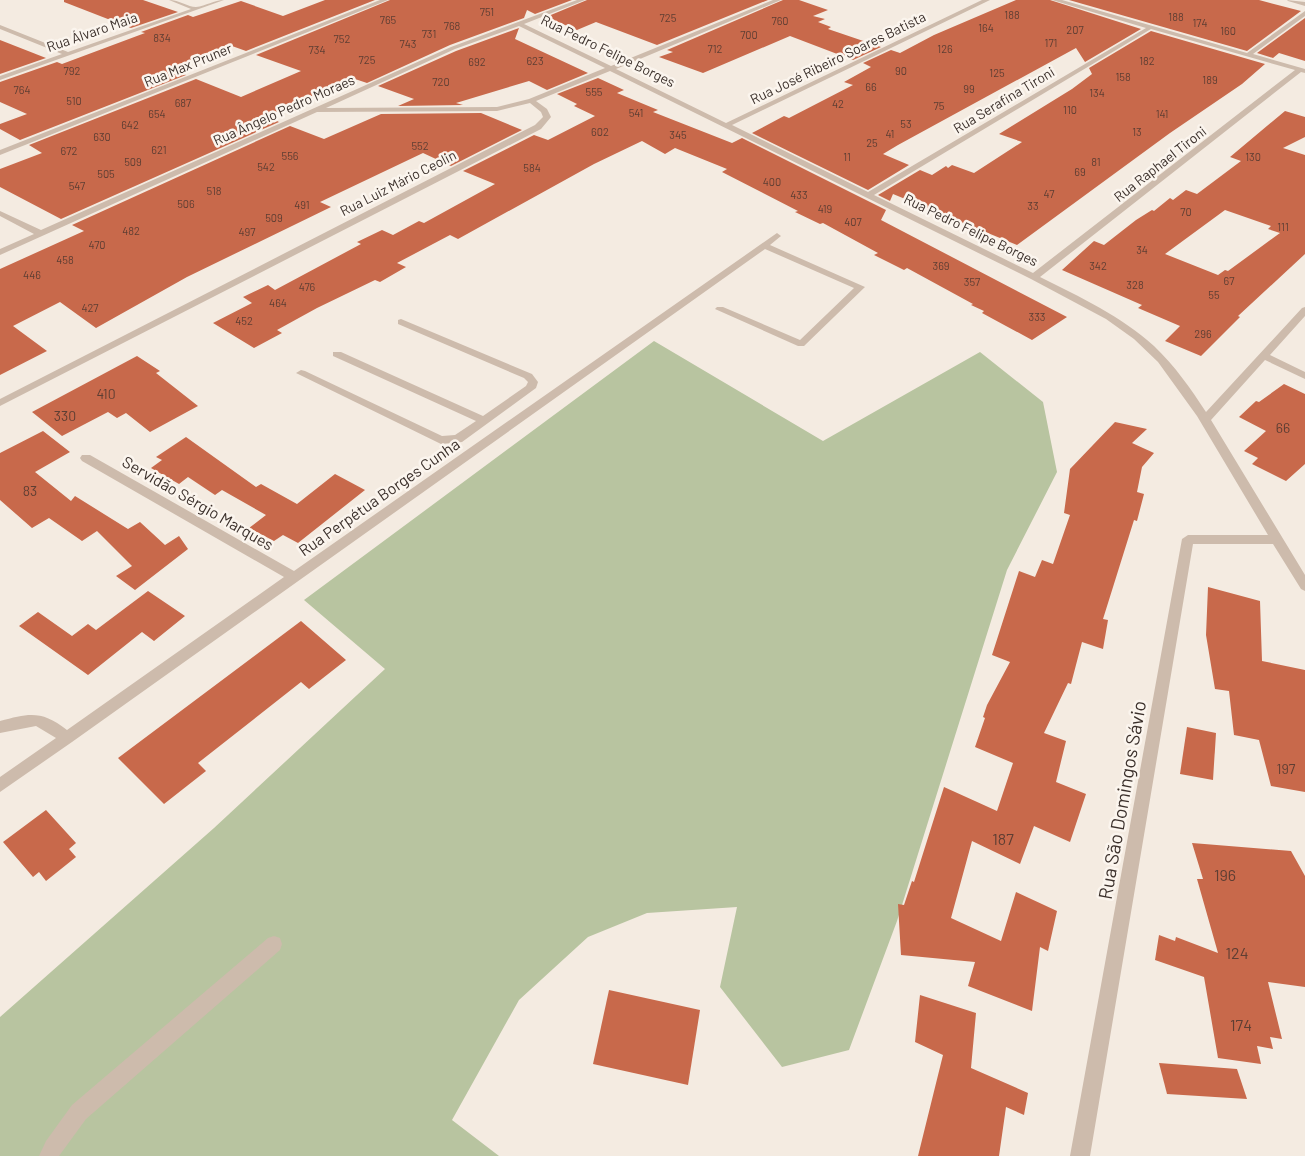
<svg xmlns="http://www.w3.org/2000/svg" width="1305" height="1156" font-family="Barlow,sans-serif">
<rect width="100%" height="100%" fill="#f4ebe1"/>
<path fill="#b8c4a0" d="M654 341 823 441 980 352 1043 402 1057 472 1007 570 897 921 849 1050 782 1067 720 987 737 907 647 913 588 937 519 1000 452 1120 499 1156H0V1017L214 828 385 669 304 600Z"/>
<g fill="#c8694b" fill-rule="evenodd">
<path d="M64 0H143L178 12 131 28 64 2Z"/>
<path d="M325 0H375L246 51 232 46 171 69 186 75 20 140 0 129V124L27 114 0 102V82L57 62 62 64 145 33 141 32 188 15 193 17 241 1 283 16Z"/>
<path d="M390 0H572L535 14 527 10 524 18 450 45 367 83 352 78 267 116 279 122 61 219 0 187V169L42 153 29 145 196 79 241 97 301 71 256 55Z"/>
<path d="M587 0H768L657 45 596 22 577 30 546 17Z"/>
<path d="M783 0H799L828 10 813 16 825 19 818 22 831 27 828 29 881 47 853 60 790 36 703 73 659 57 673 52 667 50Z"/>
<path d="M1016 0H1050L1141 29 1085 62 1076 48 898 145 883 154 909 165 868 190 752 133 784 116 789 118 853 85 844 82 871 67 863 63 891 50 900 53 934 35Z"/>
<path d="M1069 0H1259L1301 11 1247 51Z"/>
<path d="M1305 18V61L1279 53 1273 58 1257 53Z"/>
<path d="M519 28 515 39 588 73 547 90 529 81 456 103 463 105 398 106 414 99 378 86 456 51Z"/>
<path d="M1151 31 1265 64 1242 84 1170 133 1017 245 893 194 890 201 878 195 920 170 932 175 946 166 948 168 952 165 974 173 1022 142 999 134 1072 89 1092 74 1089 68Z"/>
<path d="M0 40 46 58 0 74Z"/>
<path d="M598 78 624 90 617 93 658 110 653 112 732 143 742 138 886 210 881 220 1067 317 1032 340 982 313 984 311 971 305 973 304 907 268 904 270 874 255 878 253 823 223 820 224 795 212 798 211 722 172 727 169 675 148 665 154 642 141 594 164 458 239 450 235 397 263 406 267 380 282 375 280 317 308 277 330 282 333 254 348 213 323 252 303 243 297 268 285 275 290 361 244 357 242 382 230 393 235 419 221 424 223 495 184 463 171 534 135 548 140 595 116 574 106 577 104 557 94Z"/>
<path d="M1285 111 1305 117V137L1283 148 1305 155V254L1238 316 1240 317 1201 356 1165 341 1180 326 1138 308 1142 305 1062 270 1094 241 1104 245 1136 220 1152 210 1154 211 1170 198 1173 200 1186 190 1197 194 1241 161 1230 157ZM1225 210 1271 226 1268 229 1280 233 1228 271 1225 270 1218 275 1165 254Z"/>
<path d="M481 113 522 130 451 166 423 153 320 202 331 207 187 277 96 328 60 302 13 326 47 351 0 375V269L84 231 72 225 290 126 324 139 381 114Z"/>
<path d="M137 356 160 371 156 373 198 406 150 432 126 413 117 418 108 412 62 436 32 412Z"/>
<path d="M1284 384 1305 394V464L1286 481 1252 464 1258 458 1244 451 1266 431 1239 417 1256 401 1259 402Z"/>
<path d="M1115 422 1147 429 1132 443 1154 453 1142 467 1137 492 1144 494 1137 521 1134 520 1103 619 1108 620 1103 649 1082 642 1071 684 1068 683 1044 733 1066 741 1056 782 1086 794 1070 842 1034 826 1020 864 972 841 951 918 1001 941 1016 892 1057 911 1048 951 1040 947 1032 1011 968 986 975 962 901 955 898 904 904 905 912 881 914 882 944 787 997 811 1013 763 975 747 985 718 983 717 987 705 1010 662 992 655 1019 571 1035 577 1042 560 1053 564 1070 515 1064 513 1070 469Z"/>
<path d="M43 431 70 452 35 472 71 501 75 496 128 529 140 522 165 545 179 536 188 549 135 590 116 576 132 566 97 531 82 541 49 518 32 528 0 500V453Z"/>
<path d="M186 437 256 487 261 484 297 504 335 474 365 490 298 543 283 535 274 541 249 528 266 515 222 490 215 495 188 477 179 484 151 468 162 460 156 457Z"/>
<path d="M1208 587 1260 601 1262 661 1305 670V792L1271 786 1259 740 1234 735 1229 691 1215 689 1206 635Z"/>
<path d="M148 591 185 616 154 641 142 632 88 675 19 626 38 612 72 636 88 624 96 630Z"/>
<path d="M301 621 346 660 309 689 301 682 198 763 206 771 164 804 118 758Z"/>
<path d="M1187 727 1216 733 1213 780 1180 774Z"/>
<path d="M46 810 76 843 69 849 76 857 46 881 39 872 33 877 3 842Z"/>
<path d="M1192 843 1291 851 1305 876V987L1268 982 1282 1039 1270 1037 1273 1049 1257 1046 1261 1064 1218 1058 1204 977 1155 960 1159 935 1175 941 1176 937 1218 953 1197 879H1203Z"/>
<path d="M609 990 700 1010 688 1085 593 1064Z"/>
<path d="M920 995 976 1013 971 1068 1028 1093 1024 1115 1006 1107 999 1156H918L943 1055 915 1042Z"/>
<path d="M1159 1063 1237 1069 1247 1099 1167 1094Z"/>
</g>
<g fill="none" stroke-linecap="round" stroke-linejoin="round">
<g fill="#cdbbac" fill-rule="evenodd">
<path d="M169 0C179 0 188 7 196 7 206 6 214 0 224 0L0 80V76L62 54 0 29V25L68 52 191 9Z"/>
<path d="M380 0H388L0 155V150Z"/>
<path d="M577 0H585L524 24 611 66 773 0H781L616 69 726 123 982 0H990L732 125 868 192 1146 28 1052 0H1062L1247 53 1305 11V16L1253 54 1305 69V73L1301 72 1040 277C1080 297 1121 316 1154 346 1175 366 1191 389 1206 412L1302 308 1305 307V316L1270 355 1305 372V379L1265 360 1211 420 1305 575V591L1301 589 1273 544H1193L1090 1156H1070L1182 539 1188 535H1268L1197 416 1158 362 1134 339 1106 319 1031 279 610 71 536 101 547 109 551 117 541 129 0 406V399L535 125 543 117 541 112 530 103 497 111 317 112 0 255V249L34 234 0 216V211L41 230 451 47ZM519 26 605 68 529 99 497 107 326 108 455 49ZM1151 29 1295 70 1033 273 874 195Z"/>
<path d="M1287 0 1305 2V6L1288 1Z"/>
<path d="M777 233 781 236 770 245 865 287 804 346H798L715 309 717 307H723L800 340 854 288 765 249 72 742 0 792V777L56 738 36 726 0 733V721C29 713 42 710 67 730L284 577 82 461 80 458 82 455H90L294 571Z"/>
<path d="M401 319 532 374 538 382 536 388 462 442 441 444 296 373 301 370 305 371 442 436 455 435 476 421 333 356V352H341L483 416 526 386 528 382 524 378 398 324V320Z"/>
<path d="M274 936 280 938 282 944 280 950 86 1119 59 1156H39L46 1141 72 1105 268 938Z"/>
</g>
</g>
<g text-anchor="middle" stroke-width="5" stroke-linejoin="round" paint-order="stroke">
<g font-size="11" fill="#5e3e33">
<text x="487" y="16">751</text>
<text x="1012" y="19">188</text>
<text x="1176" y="21">188</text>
<text x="668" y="22">725</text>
<text x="388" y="24">765</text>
<text x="780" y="25">760</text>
<text x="1200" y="27">174</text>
<text x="452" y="30">768</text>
<text x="986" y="32">164</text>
<text x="1075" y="34">207</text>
<text x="1228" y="35">160</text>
<text x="429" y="38">731</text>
<text x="749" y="39">700</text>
<text x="162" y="42">834</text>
<text x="342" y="43">752</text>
<text x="1051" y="47">171</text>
<text x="408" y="48">743</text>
<text x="715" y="53">712</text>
<text x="945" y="53">126</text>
<text x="317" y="54">734</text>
<text x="367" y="64">725</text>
<text x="535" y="65">623</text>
<text x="1147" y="65">182</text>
<text x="477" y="66">692</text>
<text x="72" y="75">792</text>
<text x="901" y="75">90</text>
<text x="997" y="77">125</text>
<text x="1123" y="81">158</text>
<text x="1210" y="84">189</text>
<text x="441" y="86">720</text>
<text x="871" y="91">66</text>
<text x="969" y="93">99</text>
<text x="22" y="94">764</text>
<text x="594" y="96">555</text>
<text x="1097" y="97">134</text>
<text x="74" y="105">510</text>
<text x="183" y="107">687</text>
<text x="838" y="108">42</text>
<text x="939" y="110">75</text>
<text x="1070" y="114">110</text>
<text x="636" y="117">541</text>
<text x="157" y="118">654</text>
<text x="1162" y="118">141</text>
<text x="906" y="128">53</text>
<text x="130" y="129">642</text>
<text x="600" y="136">602</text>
<text x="1137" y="136">13</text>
<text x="890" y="138">41</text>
<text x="678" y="139">345</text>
<text x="102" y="141">630</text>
<text x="872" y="147">25</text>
<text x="420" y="150">552</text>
<text x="159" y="154">621</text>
<text x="69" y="155">672</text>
<text x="290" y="160">556</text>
<text x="847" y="161">11</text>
<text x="1253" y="161">130</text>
<text x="133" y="166">509</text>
<text x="1096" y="166">81</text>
<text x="266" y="171">542</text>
<text x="532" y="172">584</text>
<text x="1080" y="176">69</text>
<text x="106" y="178">505</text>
<text x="772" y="186">400</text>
<text x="77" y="190">547</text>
<text x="214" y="195">518</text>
<text x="1049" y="198">47</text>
<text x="799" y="199">433</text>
<text x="186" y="208">506</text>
<text x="302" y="209">491</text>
<text x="1033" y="210">33</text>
<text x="825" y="213">419</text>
<text x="1186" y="216">70</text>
<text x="274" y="222">509</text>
<text x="853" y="226">407</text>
<text x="1283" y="231">111</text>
<text x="131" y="235">482</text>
<text x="247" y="236">497</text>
<text x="97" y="249">470</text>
<text x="1142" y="254">34</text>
<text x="65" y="264">458</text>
<text x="941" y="270">369</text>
<text x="1098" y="270">342</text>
<text x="32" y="279">446</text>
<text x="1229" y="285">67</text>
<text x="972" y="286">357</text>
<text x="1135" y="289">328</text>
<text x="307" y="291">476</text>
<text x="1214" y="299">55</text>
<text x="278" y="307">464</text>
<text x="90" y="312">427</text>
<text x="1037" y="321">333</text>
<text x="244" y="325">452</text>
<text x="1203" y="338">296</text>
</g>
<g font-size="14" fill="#3b302b" stroke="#fbf5ee">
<text transform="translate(92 32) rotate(-19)" y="5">Rua Álvaro Maia</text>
<text transform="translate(608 51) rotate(26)" y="5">Rua Pedro Felipe Borges</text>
<text transform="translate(838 58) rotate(-26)" y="5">Rua José Ribeiro Soares Batista</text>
<text transform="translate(188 65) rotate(-22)" y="5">Rua Max Pruner</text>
<text transform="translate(1004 100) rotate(-31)" y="5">Rua Serafina Tironi</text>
<text transform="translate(284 110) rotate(-24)" y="5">Rua Ângelo Pedro Moraes</text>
<text transform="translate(1160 164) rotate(-38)" y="5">Rua Raphael Tironi</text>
<text transform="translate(398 183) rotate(-27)" y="5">Rua Luiz Mário Ceolin</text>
<text transform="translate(971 230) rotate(26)" y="5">Rua Pedro Felipe Borges</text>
</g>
<g font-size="14" fill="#5e3e33">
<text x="106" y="399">410</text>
<text x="65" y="421">330</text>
<text x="1283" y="433">66</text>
<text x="30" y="496">83</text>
<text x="1286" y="774">197</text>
</g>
<g font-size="16" fill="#3b302b" stroke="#fbf5ee">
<text transform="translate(379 497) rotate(-35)" y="6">Rua Perpétua Borges Cunha</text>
<text transform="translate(198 503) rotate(30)" y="6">Servidão Sérgio Marques</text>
</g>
<g font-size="16" fill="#5e3e33">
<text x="1003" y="845">187</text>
<text x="1225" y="881">196</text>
<text x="1237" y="959">124</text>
<text x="1241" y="1031">174</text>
</g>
<g font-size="19" fill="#3b302b" stroke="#fbf5ee">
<text transform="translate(1122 800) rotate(-80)" y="7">Rua São Domingos Sávio</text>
</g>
</g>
</svg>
